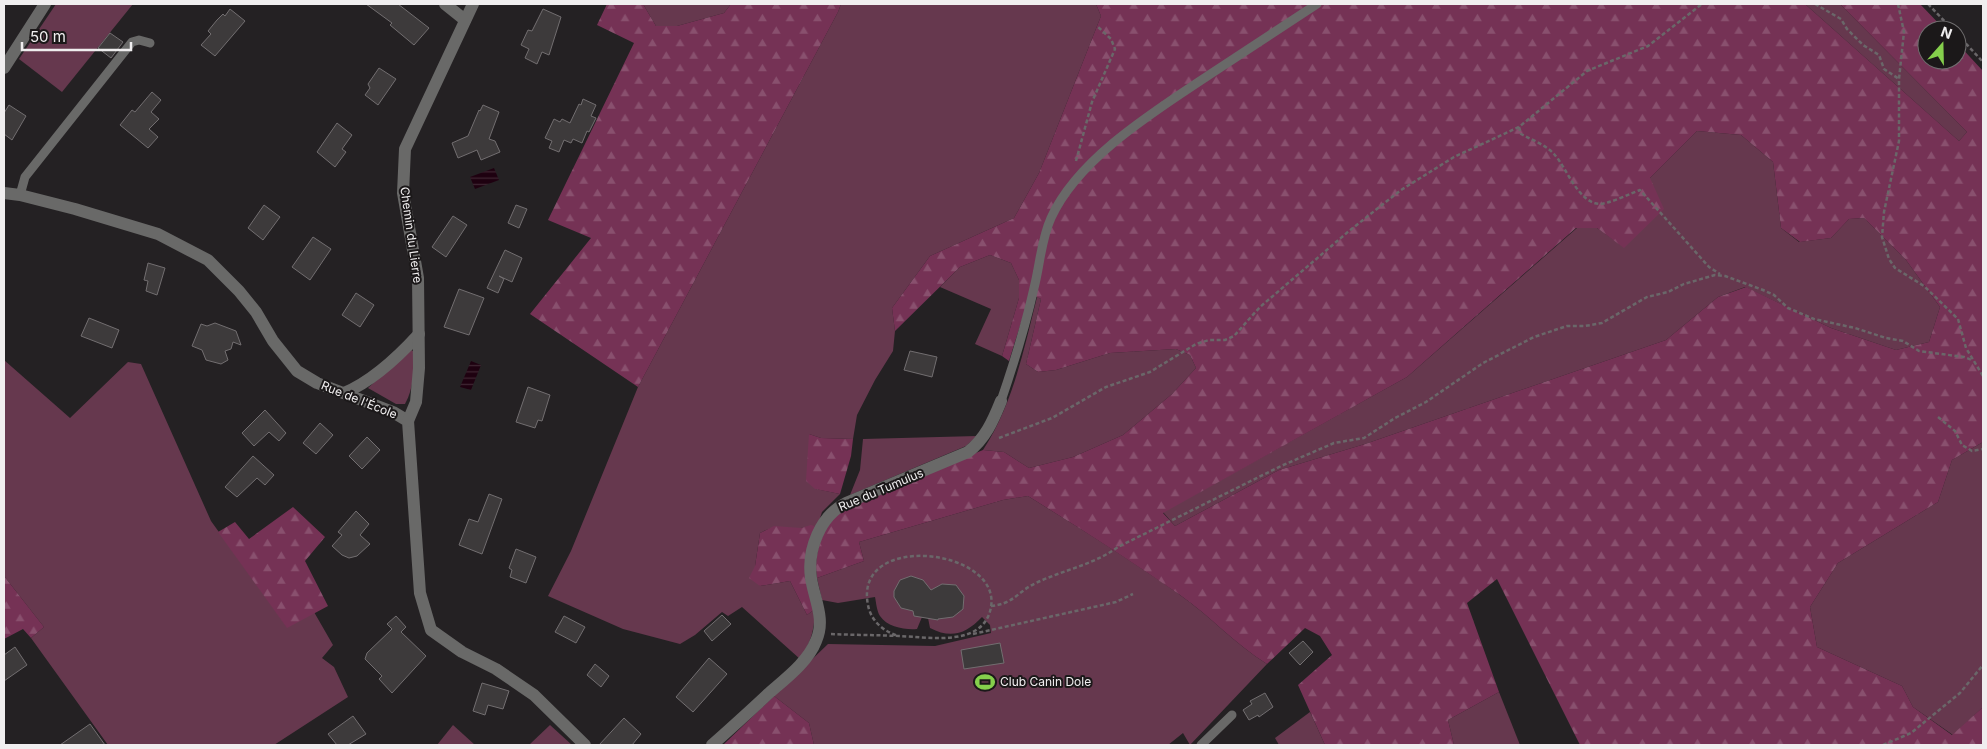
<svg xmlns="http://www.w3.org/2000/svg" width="1987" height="749" font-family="Inter,sans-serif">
<defs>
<pattern id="forest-firs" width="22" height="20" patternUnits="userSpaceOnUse" patternTransform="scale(1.25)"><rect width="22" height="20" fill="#753255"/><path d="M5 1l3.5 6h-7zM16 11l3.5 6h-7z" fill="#89506e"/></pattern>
<pattern id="water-rules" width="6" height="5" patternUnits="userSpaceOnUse" patternTransform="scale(1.25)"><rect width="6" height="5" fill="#1e0110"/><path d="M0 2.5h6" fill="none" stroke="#3f2633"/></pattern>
</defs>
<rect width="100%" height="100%" fill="#242123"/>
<g fill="#66384e">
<path d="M56 4H133L62 92 19 59Z"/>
<path d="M643 4H731L724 13 677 26H656Z"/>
<path d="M841 4H1096L1101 16 1039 173 1014 218 930 256 892 308 895 331 893 351 875 380 857 415 853 439 821 438 809 434 816 489 840 494 822 512 817 527C810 525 808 527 801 528 782 530 781 522 760 533L755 566 760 586 790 581 807 615 815 609C814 631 812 640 800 659L742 607 728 616 722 612 695 635 680 644 623 629 548 596 571 551 638 387 838 12Z"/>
<path d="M1805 4H1840L1967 132 1959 141Z"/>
<path d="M1697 131 1741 135 1773 162 1781 228 1799 242 1831 238 1849 219 1864 218 1906 260 1940 307 1929 342 1896 350 1831 328 1745 287 1718 297 1666 340 1365 444 1279 470 1175 526 1163 512 1407 377 1577 228H1597L1624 247 1650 178Z"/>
<path d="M990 255 1011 263 1019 280V298L1002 356 975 344 991 309 940 287 960 267Z"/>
<path d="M1037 297 1041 299 1026 364 1038 372 1056 370 1110 353 1176 349 1190 355 1196 368 1172 394 1123 435 1073 457 1029 468 1004 452 983 450C1013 404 1024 349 1037 297Z"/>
<path d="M410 349 414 352C414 369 414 388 405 404H396L368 388Z"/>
<path d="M4 360 70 418 128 362 141 364 211 521 287 627 314 612 333 645 322 658 334 667 348 697 274 745H108L31 638 44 627 4 576Z"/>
<path d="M977 436 966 446 850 495 860 470 863 439Z"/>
<path d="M1983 442V707L1953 735 1913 707 1902 686 1817 647 1810 607 1838 563 1938 502 1952 460Z"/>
<path d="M1028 496C1079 528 1131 560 1180 595 1210 616 1235 644 1267 664L1190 745 1183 733 1168 745H814L809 723 774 696 828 644 935 646 991 633 990 625 982 617C966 634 951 639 930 628L928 618 922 617 917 629C905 630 887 627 880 616 877 612 876 602 875 597L838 603 822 600 817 578 864 561 859 542 1003 500Z"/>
<path d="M1499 692 1520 745H1454L1448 720Z"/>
<path d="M1310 712 1325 745H1279L1275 738Z"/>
<path d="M453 725 475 745H437Z"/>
<path d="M550 725 572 745H529Z"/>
</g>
<g fill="url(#forest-firs)" fill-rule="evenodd">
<path d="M607 4H643L656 26H677L724 13 731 4H841L838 12 638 387 530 314 591 238 548 220 634 43 597 25Z"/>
<path d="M1096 4H1805L1959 141 1967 132 1840 4H1920L1945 30H1927V60H1957V43L1983 71V442L1952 460 1938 502 1838 563 1810 607 1817 647 1902 686 1913 707 1952 735 1983 707V745H1580L1497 579 1467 603 1499 692 1448 720 1454 745H1325L1298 685 1332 655 1320 636 1305 628 1267 664C1235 644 1210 616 1180 595 1130 560 1079 528 1028 496L1003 500 859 542 864 561 817 578C813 555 822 528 840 512 851 502 870 496 884 491 917 477 950 464 983 450L1004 452 1029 468 1073 457 1123 435 1172 394 1196 368 1190 355 1176 349 1110 353 1056 370 1038 372 1026 364 1041 299 1030 294 1009 361 1002 356 1019 298V280L1011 263 990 255 960 267 895 331 892 308 930 256 1014 218 1039 173 1101 16ZM1697 131 1741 135 1773 162 1781 228 1800 242 1831 238 1849 219 1864 218 1906 260 1940 307 1929 342 1896 350 1831 328 1746 287 1718 297 1666 340 1365 444 1279 470 1175 526 1163 513 1407 377 1576 228H1597L1624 248 1664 209 1650 178Z"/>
<path d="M809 434 821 438 853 439 851 456 840 494 815 489 806 481Z"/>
<path d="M293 507 325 537 305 561 328 606 287 628 218 532 235 522 249 539Z"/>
<path d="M811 525 817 527 815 609 807 615 790 581 760 586 749 578 755 566 760 533 774 526 801 528Z"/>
<path d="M4 576 44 627 31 638 23 629 4 639Z"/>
<path d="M774 696 809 723 814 745H723Z"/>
</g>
<g fill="url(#water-rules)">
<path d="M494 168 499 180 475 189 470 177Z"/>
<path d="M471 361 481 365 471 390 460 387Z"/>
</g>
<g fill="#3d3a3b" stroke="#726e70">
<path d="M366 4H398L429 28 414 45 390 25 392 23Z"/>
<path d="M230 9 245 21 215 56 201 45 211 34 208 31 217 20 223 14 225 16Z"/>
<path d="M543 9 561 17 549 55 542 52 537 64 525 58 529 49 521 45 528 30 532 31Z"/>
<path d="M110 33 123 42 111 58 98 48Z"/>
<path d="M379 68 396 79 378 105 365 95 370 88 368 84Z"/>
<path d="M152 92 161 100 151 112 159 119 149 129 158 137 148 148 120 125 132 110 135 112Z"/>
<path d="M583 99 596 105 591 116 596 118 589 132 587 131 582 143 573 139 571 143 564 140 559 152 549 148 552 141 545 138 554 119 560 122 562 119 570 123 579 104 581 105Z"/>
<path d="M9 105 26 116 12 140 4 134V113Z"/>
<path d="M483 105 499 112 489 139 495 141 500 152 481 160 477 150 458 158 452 143 468 136 479 110 480 111Z"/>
<path d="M337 123 352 135 342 149 346 152 335 167 317 152Z"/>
<path d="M264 205 280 217 263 240 248 228Z"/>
<path d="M516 205 527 209 519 228 508 223Z"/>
<path d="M453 216 467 225 446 257 432 247Z"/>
<path d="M313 237 331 249 310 280 292 267Z"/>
<path d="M505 250 522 258 512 282 499 276 504 279 498 293 487 288Z"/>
<path d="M148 263 165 268 157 295 146 291 148 281 144 280Z"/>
<path d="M459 289 484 298 469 335 444 327Z"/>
<path d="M356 293 374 305 360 327 342 315Z"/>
<path d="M89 318 119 330 112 348 81 336Z"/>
<path d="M215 323 236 331 241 345 233 342 231 349 225 351 228 360 221 364 206 360 202 350 192 346 201 324 207 326Z"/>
<path d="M910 351 937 357 932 377 904 370Z"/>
<path d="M528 387 550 395 542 421 538 420 535 428 516 422Z"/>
<path d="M265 410 286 433 279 441 269 432 254 446 242 433Z"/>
<path d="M320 423 333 435 316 454 303 443Z"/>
<path d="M367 437 380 450 362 469 349 456Z"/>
<path d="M253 456 274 475 265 485 257 478 237 497 225 487Z"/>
<path d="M489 494 502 499 482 554 459 545 469 519 478 522Z"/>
<path d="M356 511 369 524 360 535 370 544 357 556 349 558 342 555 332 546 342 535 338 532Z"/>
<path d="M516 549 536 557 526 583 510 577 512 570 509 568Z"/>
<path d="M911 576 923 580 931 590 942 584 956 585 964 596 963 609 953 617 938 619V620L914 616 913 611 901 608 894 597V591L900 580Z"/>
<path d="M722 615 731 624 712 641 704 631Z"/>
<path d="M396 616 406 627 401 632 426 656 392 693 379 679 382 676 365 659 367 653 392 629 387 624Z"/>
<path d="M564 616 585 627 576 643 555 632Z"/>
<path d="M1303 641 1313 652 1300 665 1289 653Z"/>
<path d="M1000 643 1004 663 964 669 961 650Z"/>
<path d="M15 647 27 665 4 681V655Z"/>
<path d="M709 658 727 674 693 712 676 697Z"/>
<path d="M595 664 609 676 601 687 587 675Z"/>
<path d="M482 683 509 691 503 709 488 705 485 715 473 711Z"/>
<path d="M1265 693 1273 707 1259 717 1258 715 1249 720 1243 710 1252 704 1250 701Z"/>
<path d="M353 716 366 734 348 745H337L328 734Z"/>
<path d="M624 718 641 734 632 745H599Z"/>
<path d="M90 724 105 745H60Z"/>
</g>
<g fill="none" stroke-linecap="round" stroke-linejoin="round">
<g stroke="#6a6769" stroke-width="2.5" stroke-dasharray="4 2.5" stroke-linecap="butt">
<path d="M1815 4 1841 19 1847 29 1863 45 1879 55 1884 69 1899 79"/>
<path d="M1898 4 1904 32 1899 79V141L1884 212 1882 237 1889 259 1895 268 1924 286 1958 319 1966 348 1983 376"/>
<path d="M1928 4 1953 30"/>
<path d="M1957 34 1983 62"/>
<path d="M1519 127 1521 134C1532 140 1546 145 1554 154 1567 168 1578 203 1600 204 1608 204 1632 193 1640 190L1709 267 1720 274"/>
<path d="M1076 161 1092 102 1115 49 1111 39 1097 26"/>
<path d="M1938 417 1955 431 1962 445 1972 451 1983 449"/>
<path d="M999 438 1052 418 1106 387 1150 372 1196 344 1209 340H1225L1234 336 1260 307 1349 231 1401 190 1454 157 1519 127 1587 71 1648 46 1702 4"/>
<path d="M991 606C1014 604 1018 591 1036 583 1063 570 1093 565 1118 547L1281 466 1334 443 1364 438 1395 418 1426 402 1483 363 1534 337 1567 326H1585L1602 323 1647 297 1668 292 1684 284 1715 275 1725 276 1763 290 1774 295 1788 308 1814 319 1855 328 1886 338 1903 341 1919 351 1964 357 1972 360"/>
<path d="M831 634C853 635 876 635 899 636 928 637 984 648 991 607 1001 548 853 531 868 605 871 621 883 631 898 636"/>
<path d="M973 634 1116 602 1133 594"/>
<path d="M1883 745 1911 733 1960 693 1983 665"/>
</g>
<g stroke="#696968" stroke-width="9">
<path d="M20 195 25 177 132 42 139 40 150 43"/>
<path d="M1001 401C1014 363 1025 328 1034 288 1040 265 1041 240 1051 218 1078 158 1155 111 1209 75 1245 51 1281 28 1317 4"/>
<path d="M1201 745 1232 715"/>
</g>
<g stroke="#696968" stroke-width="12">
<path d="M445 4 465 20"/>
<path d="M4 68 45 4"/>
<path d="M4 193 20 195 75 209 158 234 208 260 239 291 256 312 273 341 297 371 317 383 393 412 408 421 420 593 431 630 462 652 496 669 534 695 585 745"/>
<path d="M344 393C373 381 398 357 419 334"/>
<path d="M408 421 416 402 419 368 418 278 403 193 405 149 473 4"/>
<path d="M712 745C731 728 750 711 768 694 785 679 808 662 816 641 826 619 814 599 811 578 807 550 820 516 846 503L968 452C985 439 993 421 1001 401"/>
</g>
</g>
<defs>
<symbol id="stadium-bare" viewBox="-9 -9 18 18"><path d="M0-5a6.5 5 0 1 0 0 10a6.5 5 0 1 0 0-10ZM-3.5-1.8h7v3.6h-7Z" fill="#85cf4c" stroke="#1b1819" stroke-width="2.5" paint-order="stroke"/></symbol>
</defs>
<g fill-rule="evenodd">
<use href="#stadium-bare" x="971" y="668" width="28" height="28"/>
</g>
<g text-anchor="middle" stroke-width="4" stroke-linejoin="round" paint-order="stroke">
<g font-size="12" fill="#f0eeef" stroke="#1b1819">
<text transform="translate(411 235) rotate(82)" y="4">Chemin du Lierre</text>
<text transform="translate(359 400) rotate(22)" y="4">Rue de l'École</text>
<text transform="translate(881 490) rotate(-23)" y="4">Rue du Tumulus</text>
</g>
<g font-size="12" fill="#f0eeef" stroke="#1b1819" text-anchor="start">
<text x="1000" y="686">Club Canin Dole</text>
</g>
</g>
<rect width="1987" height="749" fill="none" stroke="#f0eeef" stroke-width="10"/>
<g transform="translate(1942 45) rotate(20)"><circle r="24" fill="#1b1819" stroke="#706e6f"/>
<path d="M0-4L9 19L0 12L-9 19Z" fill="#85cf4c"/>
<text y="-8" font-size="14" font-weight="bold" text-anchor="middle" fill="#f0eeef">N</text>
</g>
<path d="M22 42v8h109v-8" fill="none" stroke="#f0eeef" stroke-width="2.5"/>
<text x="30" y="42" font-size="15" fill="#f0eeef" stroke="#1b1819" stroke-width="4" paint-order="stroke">50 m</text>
</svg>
